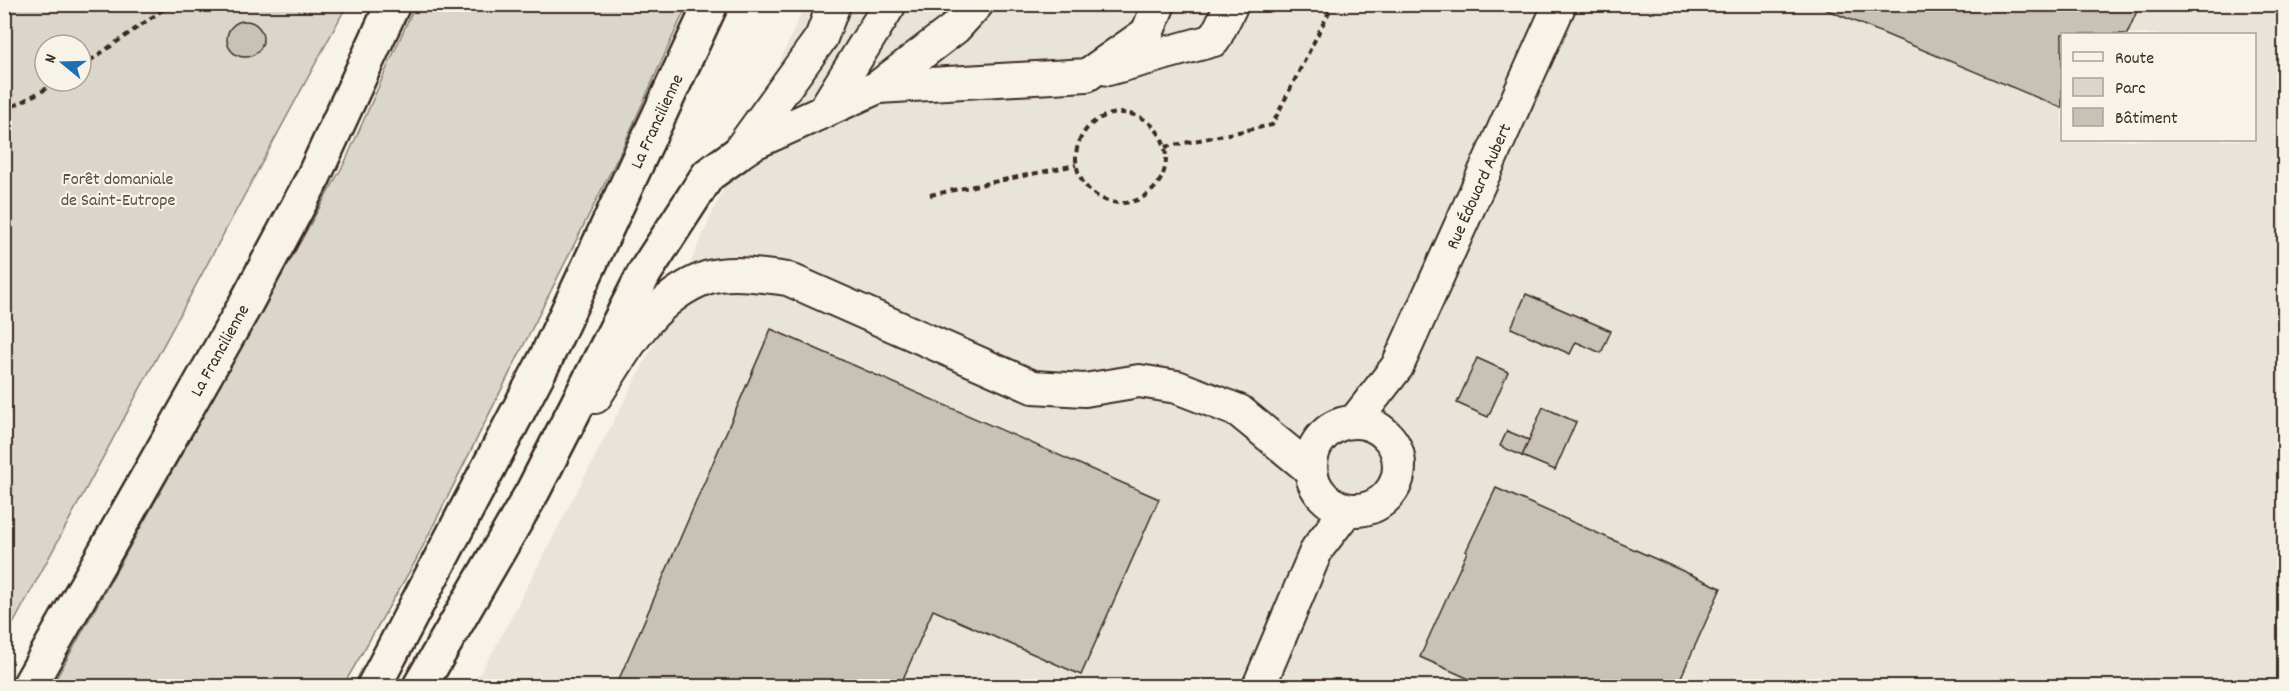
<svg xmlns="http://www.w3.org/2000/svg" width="2289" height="691" font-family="Dekko,sans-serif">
<rect width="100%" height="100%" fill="#f7f3e8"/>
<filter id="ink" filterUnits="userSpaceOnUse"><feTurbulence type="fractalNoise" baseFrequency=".0167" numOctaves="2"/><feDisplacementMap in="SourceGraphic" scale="12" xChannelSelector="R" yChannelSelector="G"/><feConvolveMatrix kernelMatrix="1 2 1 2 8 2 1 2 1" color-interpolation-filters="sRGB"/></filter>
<g filter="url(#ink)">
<path fill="#e9e4d9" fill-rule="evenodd" d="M805 5H2284V686H472L495 648 655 342ZM2062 34H2254V140H2062Z"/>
<g fill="#dbd6cb" stroke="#8b8074" stroke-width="1.5" fill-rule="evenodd">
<path d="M5 4 347 5 5 639 4 5ZM45 45H81V81H45Z"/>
<path d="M415 5H687L621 151 415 562 343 686H52L345 162Z"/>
</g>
<g fill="#c8c1b6" stroke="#3b2a1e" stroke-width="1.5">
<path d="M1813 4H2140L2127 34H2062V108Z"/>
<circle cx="245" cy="39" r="18"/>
<path d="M1526 294 1611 331 1601 353 1576 342 1570 354 1511 328Z"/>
<path d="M771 329 1159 499 1081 675 933 610 900 686H616Z"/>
<path d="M1477 358 1508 372 1488 417 1457 403Z"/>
<path d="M1543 407 1576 422 1555 470 1522 456Z"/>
<path d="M1507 431 1529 440 1522 456 1500 446Z"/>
<path d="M1496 488 1721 588 1677 686H1485L1420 657 1467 552 1466 551Z"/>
</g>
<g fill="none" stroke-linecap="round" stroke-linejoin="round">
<defs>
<g id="minor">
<path d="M1108 69 1214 40 1232 4"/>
<path d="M878 87 1087 75 1147 33 1159 4"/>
<path d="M823 112 890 4"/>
<path d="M742 147 821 38 834 4"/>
<path d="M736 155 754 143 878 87 955 28 977 4"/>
<path d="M595 397C624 352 651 298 706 278 729 270 764 276 788 279L1033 387 1085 390 1139 381 1177 387 1239 411 1311 470"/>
<path d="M1354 422 1397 367 1560 4"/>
<circle cx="1355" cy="466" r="44"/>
<path d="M1259 686 1317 549 1347 510"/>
</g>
<g id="highway">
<path d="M29 686 244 307 312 180 393 4"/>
<path d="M374 686 546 358 711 4"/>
<path d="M420 686 533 491 645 272 708 175 736 155"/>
</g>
</defs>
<use href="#minor" stroke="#3b2a1e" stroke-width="36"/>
<use href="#highway" stroke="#3b2a1e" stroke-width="38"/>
<g stroke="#3b2a1e" stroke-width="4" stroke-dasharray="6 4.5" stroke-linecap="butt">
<path d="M81 67 171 4"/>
<path d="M4 111 61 81"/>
<circle cx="1121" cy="158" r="45"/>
<path d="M1165 147 1272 125 1333 4"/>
<path d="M930 195 1076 165"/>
</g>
<use href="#minor" stroke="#f7f3e8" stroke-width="32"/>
<use href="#highway" stroke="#f7f3e8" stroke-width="33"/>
</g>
</g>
<g text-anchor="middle" stroke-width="4.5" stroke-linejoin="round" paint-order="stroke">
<g font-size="18" fill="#3b2a1e" stroke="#f7f3e8">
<text transform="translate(656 121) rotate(-65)" y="6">La Francilienne</text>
<text transform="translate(1478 186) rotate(-66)" y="6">Rue Édouard Aubert</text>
<text transform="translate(219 350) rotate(-61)" y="6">La Francilienne</text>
</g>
<g font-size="18" fill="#5b4c41" stroke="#f7f3e8">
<text x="118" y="184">Forêt domaniale<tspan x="118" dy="21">de Saint-Eutrope</tspan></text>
</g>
</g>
<rect width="2289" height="691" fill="none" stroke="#f7f3e8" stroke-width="24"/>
<rect x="12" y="12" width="2265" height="667" fill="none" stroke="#3b2a1e" stroke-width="2" filter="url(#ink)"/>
<rect x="2061" y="33" width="195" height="108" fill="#f7f3e8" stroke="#aca397" stroke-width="1.5"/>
<rect x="2073" y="52" width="30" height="9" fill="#f7f3e8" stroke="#aca397" stroke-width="1.5"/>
<text x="2115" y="63" font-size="18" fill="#3b2a1e">Route</text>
<rect x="2073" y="78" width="30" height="18" fill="#dbd6cb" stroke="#aca397" stroke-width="1.5"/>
<text x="2115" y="93" font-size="18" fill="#3b2a1e">Parc</text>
<rect x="2073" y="108" width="30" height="18" fill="#c8c1b6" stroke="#aca397" stroke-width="1.5"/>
<text x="2115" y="123" font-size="18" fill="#3b2a1e">Bâtiment</text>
<g transform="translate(63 63) rotate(289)"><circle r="28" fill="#f7f3e8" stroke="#aca397" stroke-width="1.5"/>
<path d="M0-4.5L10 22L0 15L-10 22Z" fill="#1f6fb2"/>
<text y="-9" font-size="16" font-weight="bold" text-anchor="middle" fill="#3b2a1e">N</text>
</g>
</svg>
